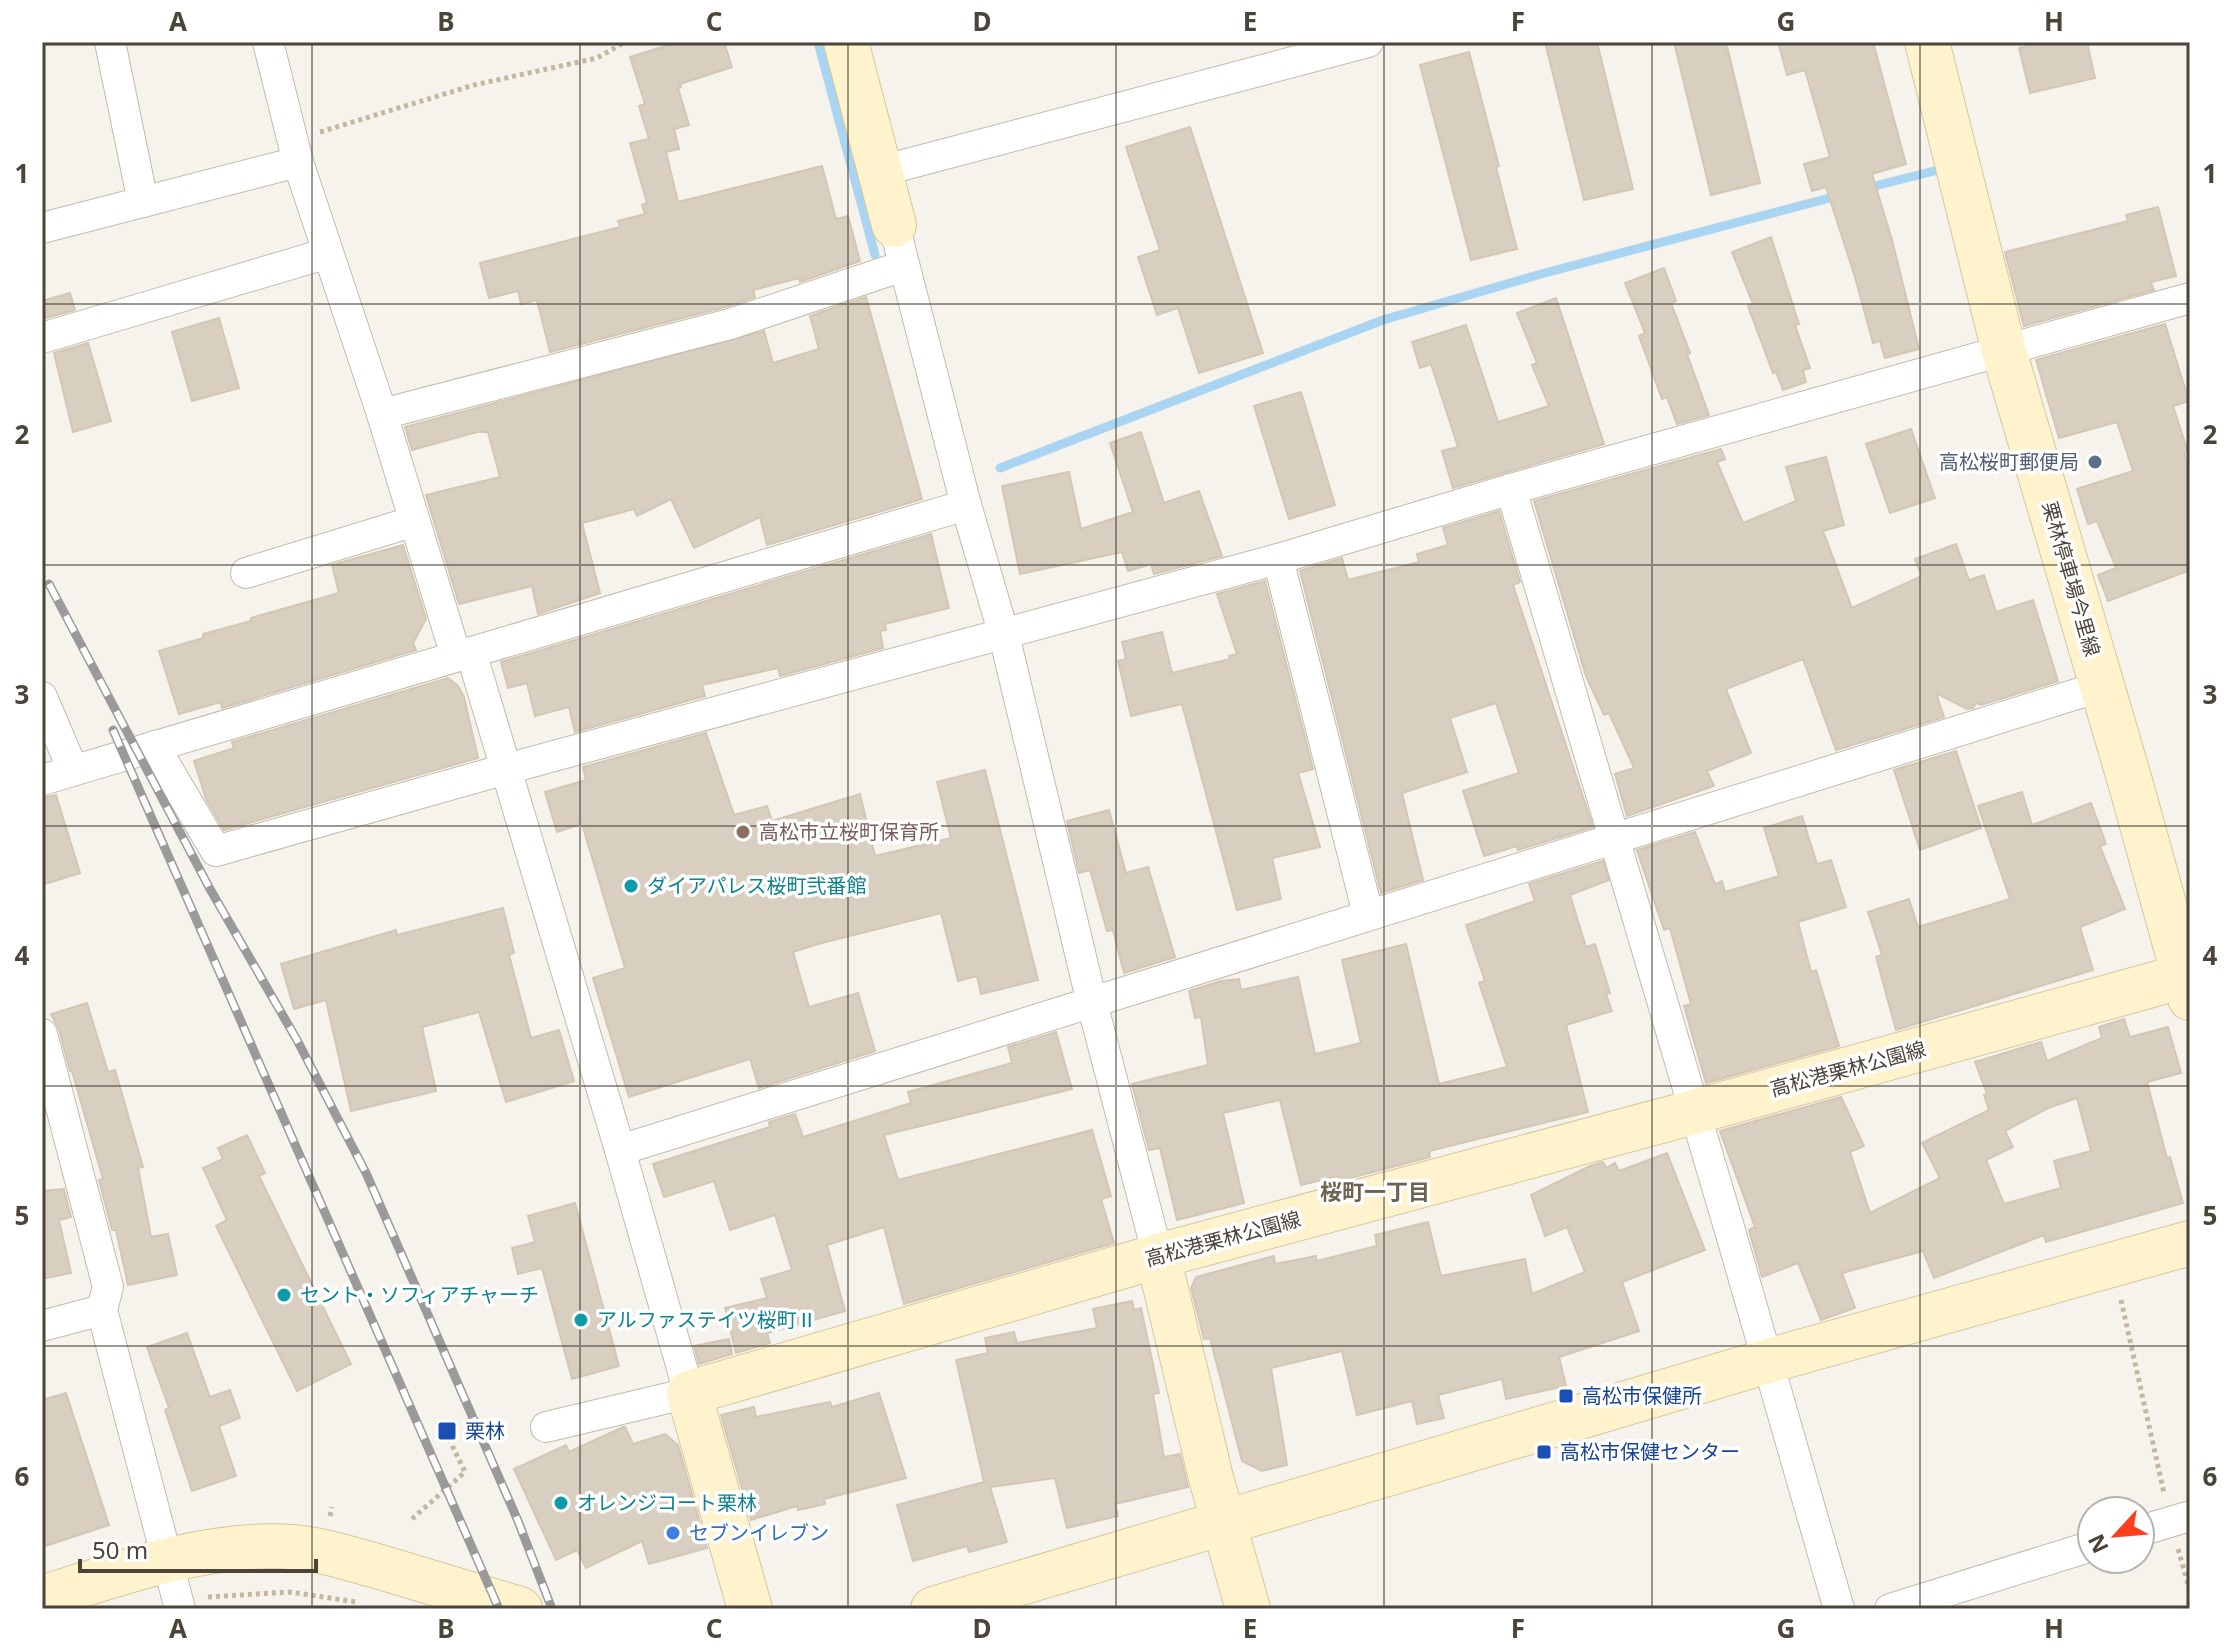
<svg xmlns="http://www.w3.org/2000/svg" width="2232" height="1651" font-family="'Noto Sans','Noto Sans JP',sans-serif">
<rect width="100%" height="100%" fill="#f6f3ec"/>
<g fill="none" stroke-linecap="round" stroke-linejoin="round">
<g stroke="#a9d4f2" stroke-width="9">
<path d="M818 42 875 255"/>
<path d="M1867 188 1934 171"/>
<path d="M1000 468 1383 320 1541 274 1841 195"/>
</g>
</g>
<g fill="#d8cfc1" stroke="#d3c7b4" stroke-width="2" fill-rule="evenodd">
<path d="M678 42H724L732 67 680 84 681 87 678 88 689 125 674 129 679 149 666 152 678 202 822 166 836 219 848 216 860 261 800 282 799 278 753 290 755 297 725 307 550 352 537 300 521 304 518 291 489 298 480 263 620 227 618 221 645 214 642 205 647 203 630 143 649 139 639 106 645 104 630 57Z"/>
<path d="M1545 42H1597L1633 189 1584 200Z"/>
<path d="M1674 42H1726L1760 183 1711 195Z"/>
<path d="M1778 42H1873L1906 164 1872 174 1892 240 1919 349 1885 358 1880 341 1873 343 1855 277 1826 187 1812 191 1804 164 1830 157 1805 70 1787 75Z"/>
<path d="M2046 42H2087L2095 78 2030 93 2019 48Z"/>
<path d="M1469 52 1499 166 1496 167 1517 249 1471 260 1420 65Z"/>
<path d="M1190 127 1263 353 1199 373 1178 308 1157 315 1138 257 1160 250 1126 147Z"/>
<path d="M2158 207 2176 276 2151 282 2154 290 2024 326 2005 252 2128 221 2126 215Z"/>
<path d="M1771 237 1799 324 1795 325 1810 368 1803 370 1806 382 1783 390 1776 372 1773 373 1748 306 1753 304 1732 252Z"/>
<path d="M1664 268 1676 301 1671 303 1690 353 1687 354 1709 415 1677 424 1667 397 1662 399 1639 336 1645 333 1625 283Z"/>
<path d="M70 293 75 310 42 319V301Z"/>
<path d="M866 297 922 499 767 545 760 517 694 548 671 499 637 516 634 509 582 523 600 593 538 614 532 586 459 604 426 495 500 477 488 432H477L412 450 405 427 764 331 773 363 819 349 810 316Z"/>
<path d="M1556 298 1604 444 1453 488 1442 451 1458 447 1431 364 1420 368 1412 342 1466 325 1498 422 1549 406 1532 365 1537 363 1517 313Z"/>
<path d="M219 318 239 388 192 401 172 332Z"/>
<path d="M2165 324 2189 401 2173 406 2188 452 2184 453 2190 473V570L2108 601 2098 575 2116 568 2097 521 2088 524 2077 489 2133 471 2117 422 2059 438 2036 360Z"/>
<path d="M88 343 111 421 73 432 54 353Z"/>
<path d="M1301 392 1335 505 1289 519 1254 406Z"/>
<path d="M1911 429 1935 498 1890 513 1866 444Z"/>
<path d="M1141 432 1164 503 1199 491 1222 556 1154 574 1151 564 1128 571 1122 552 1020 574 1002 486 1069 472 1081 529 1133 512 1110 443Z"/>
<path d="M1721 449 1725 459 1717 462 1743 523 1796 501 1786 467 1826 457 1844 525 1823 531 1852 608 1922 576 1915 559 1956 544 1969 580 1984 575 1996 612 2033 600 2058 681 1981 705 1976 703 1973 708 1967 709 1936 693 1944 717 1836 750 1803 659 1726 689 1751 753 1707 771 1714 786 1627 816 1615 774 1634 768 1609 713 1604 715 1586 676 1534 501Z"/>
<path d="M1499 511 1520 582 1513 585 1593 827 1518 850 1517 846 1484 856 1463 791 1519 773 1496 703 1450 718 1467 772 1402 793 1423 880 1381 893 1300 571 1342 558 1348 580 1419 562 1417 554 1448 545 1443 528Z"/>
<path d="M931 534 949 608 885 624 886 630 880 631 883 648 780 676 778 668 702 685 705 696 575 732 569 707 535 716 527 683 508 688 501 662Z"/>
<path d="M403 545 426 619 413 643 416 650 222 708 221 702 179 714 159 651 203 638V634L251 621V618L339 593 332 565Z"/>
<path d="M1265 581 1313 769 1298 773 1320 847 1272 858 1281 899 1237 910 1182 704 1131 716 1118 661 1126 659 1122 642 1162 632 1172 673 1230 659 1229 656 1237 654 1217 594Z"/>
<path d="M448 678 458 686 464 697 478 758 224 830 206 799 194 761 234 748 232 742Z"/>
<path d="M706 733 734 815 767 806 772 821 860 794 875 856 951 838 937 782 985 770 1038 980 981 994 977 976 958 981 941 913 818 944 793 952 809 1007 858 993 875 1051 759 1088 750 1059 629 1097 593 978 625 968 582 824 557 832 545 792 586 780 583 767Z"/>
<path d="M1956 751 1981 828 1920 850 1894 770Z"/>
<path d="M2022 792 2032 825 2091 803 2106 844 2100 846 2125 909 2080 927 2093 970 1896 1030 1876 957 1882 955 1868 912 1909 899 1918 927 2010 899 1978 806Z"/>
<path d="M56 795 80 873 42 885V798Z"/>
<path d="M1109 810 1126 873 1148 867 1175 957 1124 973 1113 930 1107 931 1090 870 1079 873 1067 821Z"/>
<path d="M1802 816 1817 864 1831 860 1846 907 1798 922 1811 972 1816 970 1839 1046 1706 1083 1684 1006 1691 1004 1670 928 1664 930 1637 850 1695 832 1715 884 1722 881 1725 892 1779 876 1764 828Z"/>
<path d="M1603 861 1609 880 1570 895 1586 947 1595 944 1610 993 1606 994 1612 1011 1566 1025 1588 1112 1429 1151 1430 1157 1339 1181 1338 1176 1301 1185 1280 1100 1223 1113 1244 1203 1177 1220 1160 1148 1149 1150 1132 1084 1208 1065 1201 1017 1195 1018 1189 991 1221 981 1239 979 1241 990 1298 977 1315 1054 1361 1043 1342 960 1406 944 1439 1084 1507 1067 1479 983 1485 981 1466 925 1535 901 1529 884Z"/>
<path d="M503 908 514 953 509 955 531 1038 559 1030 574 1081 506 1102 479 1012 422 1027 436 1091 351 1111 326 1000 294 1009 281 964 396 930 397 935Z"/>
<path d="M87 1003 108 1072 115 1070 143 1167 138 1168 151 1237 168 1234 177 1275 128 1285 116 1230H112L99 1180 103 1179 72 1071H70L59 1029 51 1014Z"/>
<path d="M2124 1019 2130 1037 2168 1027 2181 1073 2147 1082 2167 1158 2170 1157 2183 1203 2046 1242 2044 1235 1934 1278 1923 1251 1842 1273 1855 1308 1821 1320 1798 1263 1762 1277 1749 1230 1755 1227 1720 1131 1841 1097 1864 1146 1850 1152 1870 1213 1940 1178 1922 1143 1989 1110 1984 1095 1987 1094 1975 1062 2041 1042 2047 1061 2102 1038 2099 1027ZM2077 1098 2091 1151 2054 1161 2061 1188 2004 1204 1986 1160 2013 1147 2005 1131 2048 1108Z"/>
<path d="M1056 1032 1072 1089 884 1135 898 1180 1092 1130 1111 1196 1101 1199 1114 1243 904 1304 884 1227 827 1245 845 1311 767 1333 770 1343 736 1353 725 1308 767 1298 761 1279 792 1270 775 1215 730 1230 714 1181 664 1197 653 1164 770 1127 769 1122 795 1114 803 1137 911 1103 908 1092 1012 1063 1008 1047Z"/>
<path d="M247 1135 265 1173 259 1176 351 1364 297 1391 216 1226 227 1220 203 1168 223 1159 218 1148Z"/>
<path d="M1667 1153 1705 1250 1622 1282 1639 1331 1559 1357 1566 1386 1506 1399 1502 1379 1438 1395 1444 1418 1417 1424 1412 1401 1357 1415 1342 1351 1271 1368 1287 1465 1262 1471 1242 1461 1210 1338 1204 1339 1191 1288 1196 1277 1274 1256 1275 1264 1316 1256V1261L1377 1246 1375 1235 1428 1222 1441 1276 1525 1259 1532 1294 1585 1272 1567 1227 1545 1236 1531 1195 1590 1166 1603 1162 1606 1168 1615 1163 1619 1171Z"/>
<path d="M64 1189 71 1217 59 1220 71 1273 42 1279V1191Z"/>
<path d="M575 1203 619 1366 572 1379 542 1268 518 1274 512 1248 535 1242 528 1216Z"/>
<path d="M1132 1301 1134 1310 1141 1308 1159 1393 1153 1394 1164 1457 1180 1454 1188 1487 1115 1504 1118 1516 1067 1528 1055 1478 990 1487 1007 1542 969 1552 967 1546 913 1561 897 1505 984 1482 956 1360 988 1353 985 1338 1014 1332 1017 1343 1097 1328 1093 1309Z"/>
<path d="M187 1333 210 1397 230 1390 240 1418 219 1426 236 1476 192 1491 165 1410 169 1408 147 1347Z"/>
<path d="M729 1339 732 1354 699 1364 694 1346Z"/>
<path d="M66 1393 109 1525 42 1547V1400Z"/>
<path d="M879 1393 906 1478 824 1499 825 1504 798 1510 797 1506 751 1520 721 1415 754 1407 756 1417 830 1402 832 1407Z"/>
<path d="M623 1427H625L633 1444 665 1434 678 1445 707 1548 649 1564 642 1541 586 1568 577 1550 556 1560 514 1469 566 1445 569 1452Z"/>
</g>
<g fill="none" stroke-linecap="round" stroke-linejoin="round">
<defs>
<g id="street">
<path d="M110 42 143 202"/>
<path d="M268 42 298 162 382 414 456 656"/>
<path d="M881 171 1368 42"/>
<path d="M894 225 966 505 1004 635 1092 1003 1158 1256"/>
<path d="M42 228 298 162"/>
<path d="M42 338 328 253"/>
<path d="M382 414 730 324 903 266"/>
<path d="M1511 489C1623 861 1732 1235 1839 1609"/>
<path d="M1278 559 1368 914"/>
<path d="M246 573 415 521"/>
<path d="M471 652 620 1150 689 1393 546 1427"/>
<path d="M42 697 73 770"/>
<path d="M154 746 216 851 506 769 1278 559 1511 489 2190 298"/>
<path d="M42 780 966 505"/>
<path d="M42 1034 108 1287 102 1310 180 1609"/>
<path d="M620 1150 2102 686"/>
<path d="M42 1326 102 1310"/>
<path d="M2140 1531 2190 1516"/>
<path d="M1890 1609 2092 1546"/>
</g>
<g id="secondary">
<path d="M846 42 894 225"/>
<path d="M1927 42 2004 351 2131 785 2190 998"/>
<path d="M1158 1256 1211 1478 1248 1609"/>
<path d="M42 1598C119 1573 210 1541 291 1547 321 1549 351 1559 380 1567 427 1581 473 1595 520 1609"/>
<path d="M750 1609 689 1393 1158 1256 1694 1112 2184 976"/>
<path d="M933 1609 1768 1361 2190 1243"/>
</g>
</defs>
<use href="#street" stroke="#c2bbae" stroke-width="32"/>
<use href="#secondary" stroke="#d6c79b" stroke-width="46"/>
<g stroke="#c4b79f" stroke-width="5" stroke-dasharray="4 4" stroke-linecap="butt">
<path d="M320 132 474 85 597 58 625 42"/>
<path d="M2121 1300 2164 1493"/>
<path d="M330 1516 332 1507"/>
<path d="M412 1519 465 1472 449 1439"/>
<path d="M2178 1549 2188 1584"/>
<path d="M208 1597 290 1592 357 1602"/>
</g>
<use href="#street" stroke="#fff" stroke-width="30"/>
<use href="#secondary" stroke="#fff3cd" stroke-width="44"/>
<defs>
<g id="rail">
<path d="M49 584 210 889 297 1040 366 1173 518 1521 552 1609"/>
<path d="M113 730 499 1609"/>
</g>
</defs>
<use href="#rail" stroke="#9a9a9a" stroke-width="9"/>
<use href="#rail" stroke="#fff" stroke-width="6" stroke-dasharray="18" stroke-linecap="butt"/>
</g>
<path fill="none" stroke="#4b4439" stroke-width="2" stroke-opacity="0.55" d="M312 42V1609M580 42V1609M848 42V1609M1116 42V1609M1384 42V1609M1652 42V1609M1920 42V1609M42 304H2190M42 565H2190M42 826H2190M42 1086H2190M42 1346H2190"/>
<circle fill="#5c6f8a" stroke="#fff" stroke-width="3" cx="2095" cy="462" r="8"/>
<circle fill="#8d6e63" stroke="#fff" stroke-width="3" cx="743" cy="832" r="8"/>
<g fill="#0f9aa8" stroke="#fff" stroke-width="3">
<circle cx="631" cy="886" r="8"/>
<circle cx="284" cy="1295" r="8"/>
<circle cx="581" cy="1320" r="8"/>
<circle cx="561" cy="1503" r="8"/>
</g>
<g fill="#1a4fb4" stroke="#fff" stroke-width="3">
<rect x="1558" y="1388" width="16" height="16" rx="4"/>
<rect x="437" y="1421" width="20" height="20" rx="4"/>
<rect x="1536" y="1444" width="16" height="16" rx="4"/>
</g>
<circle fill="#3f7fe0" stroke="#fff" stroke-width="3" cx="673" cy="1533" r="8"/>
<g text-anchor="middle" stroke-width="7" stroke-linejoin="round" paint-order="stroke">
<g font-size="20" fill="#4e5e75" stroke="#fff" text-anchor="end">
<text x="2079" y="469">高松桜町郵便局</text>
</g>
<g font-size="20" fill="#4b4439" stroke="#fff">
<text transform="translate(2071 579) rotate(74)" y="7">栗林停車場今里線</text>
<text transform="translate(1848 1069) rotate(-15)" y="7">高松港栗林公園線</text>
<text transform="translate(1223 1239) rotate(-15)" y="7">高松港栗林公園線</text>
</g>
<g font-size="20" fill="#785e54" stroke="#fff" text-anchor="start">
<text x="759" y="839">高松市立桜町保育所</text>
</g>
<g font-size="20" fill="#0d838f" stroke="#fff" text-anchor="start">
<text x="647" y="893">ダイアパレス桜町弐番館</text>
<text x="300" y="1302">セント・ソフィアチャーチ</text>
<text x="597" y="1327">アルファステイツ桜町Ⅱ</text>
<text x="577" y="1510">オレンジコート栗林</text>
</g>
<g font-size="20" fill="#164399" stroke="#fff" text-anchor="start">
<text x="1582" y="1403">高松市保健所</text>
<text x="465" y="1438">栗林</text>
<text x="1560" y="1459">高松市保健センター</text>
</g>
<g font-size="20" fill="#366cbe" stroke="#fff" text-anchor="start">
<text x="689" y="1540">セブンイレブン</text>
</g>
<g font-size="22" font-weight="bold" fill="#6e6250" stroke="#fff">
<text x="1375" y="1200">桜町一丁目</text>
</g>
</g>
<rect width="2232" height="1651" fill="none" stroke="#ffffff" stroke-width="88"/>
<g transform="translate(2116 1535) rotate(244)"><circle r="38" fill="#ffffff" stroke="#b7b4b0" stroke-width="2"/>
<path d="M0-6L14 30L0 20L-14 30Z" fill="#fc3f1d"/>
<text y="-12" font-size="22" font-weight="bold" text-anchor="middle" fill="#4b4439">N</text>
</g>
<path d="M80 1559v12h236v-12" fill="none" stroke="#4b4439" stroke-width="4"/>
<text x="92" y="1559" font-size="24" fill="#4b4439" stroke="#ffffff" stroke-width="6" paint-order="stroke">50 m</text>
<rect x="44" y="44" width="2144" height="1563" fill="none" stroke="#4b4439" stroke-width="3"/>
<g font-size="26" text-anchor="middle" font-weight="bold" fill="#4b4439">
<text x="178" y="31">A</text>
<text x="446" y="31">B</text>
<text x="714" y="31">C</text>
<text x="982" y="31">D</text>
<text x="1250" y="31">E</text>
<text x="1518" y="31">F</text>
<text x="1786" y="31">G</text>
<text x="2054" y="31">H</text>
<text x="22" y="183">1</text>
<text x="2210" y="183">1</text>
<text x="22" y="444">2</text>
<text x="2210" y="444">2</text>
<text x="22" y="704">3</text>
<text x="2210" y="704">3</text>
<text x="22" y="965">4</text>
<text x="2210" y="965">4</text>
<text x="22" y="1225">5</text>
<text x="2210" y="1225">5</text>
<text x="22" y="1486">6</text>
<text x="2210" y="1486">6</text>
<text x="178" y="1638">A</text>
<text x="446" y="1638">B</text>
<text x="714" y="1638">C</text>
<text x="982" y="1638">D</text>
<text x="1250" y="1638">E</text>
<text x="1518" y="1638">F</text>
<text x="1786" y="1638">G</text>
<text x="2054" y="1638">H</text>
</g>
</svg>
